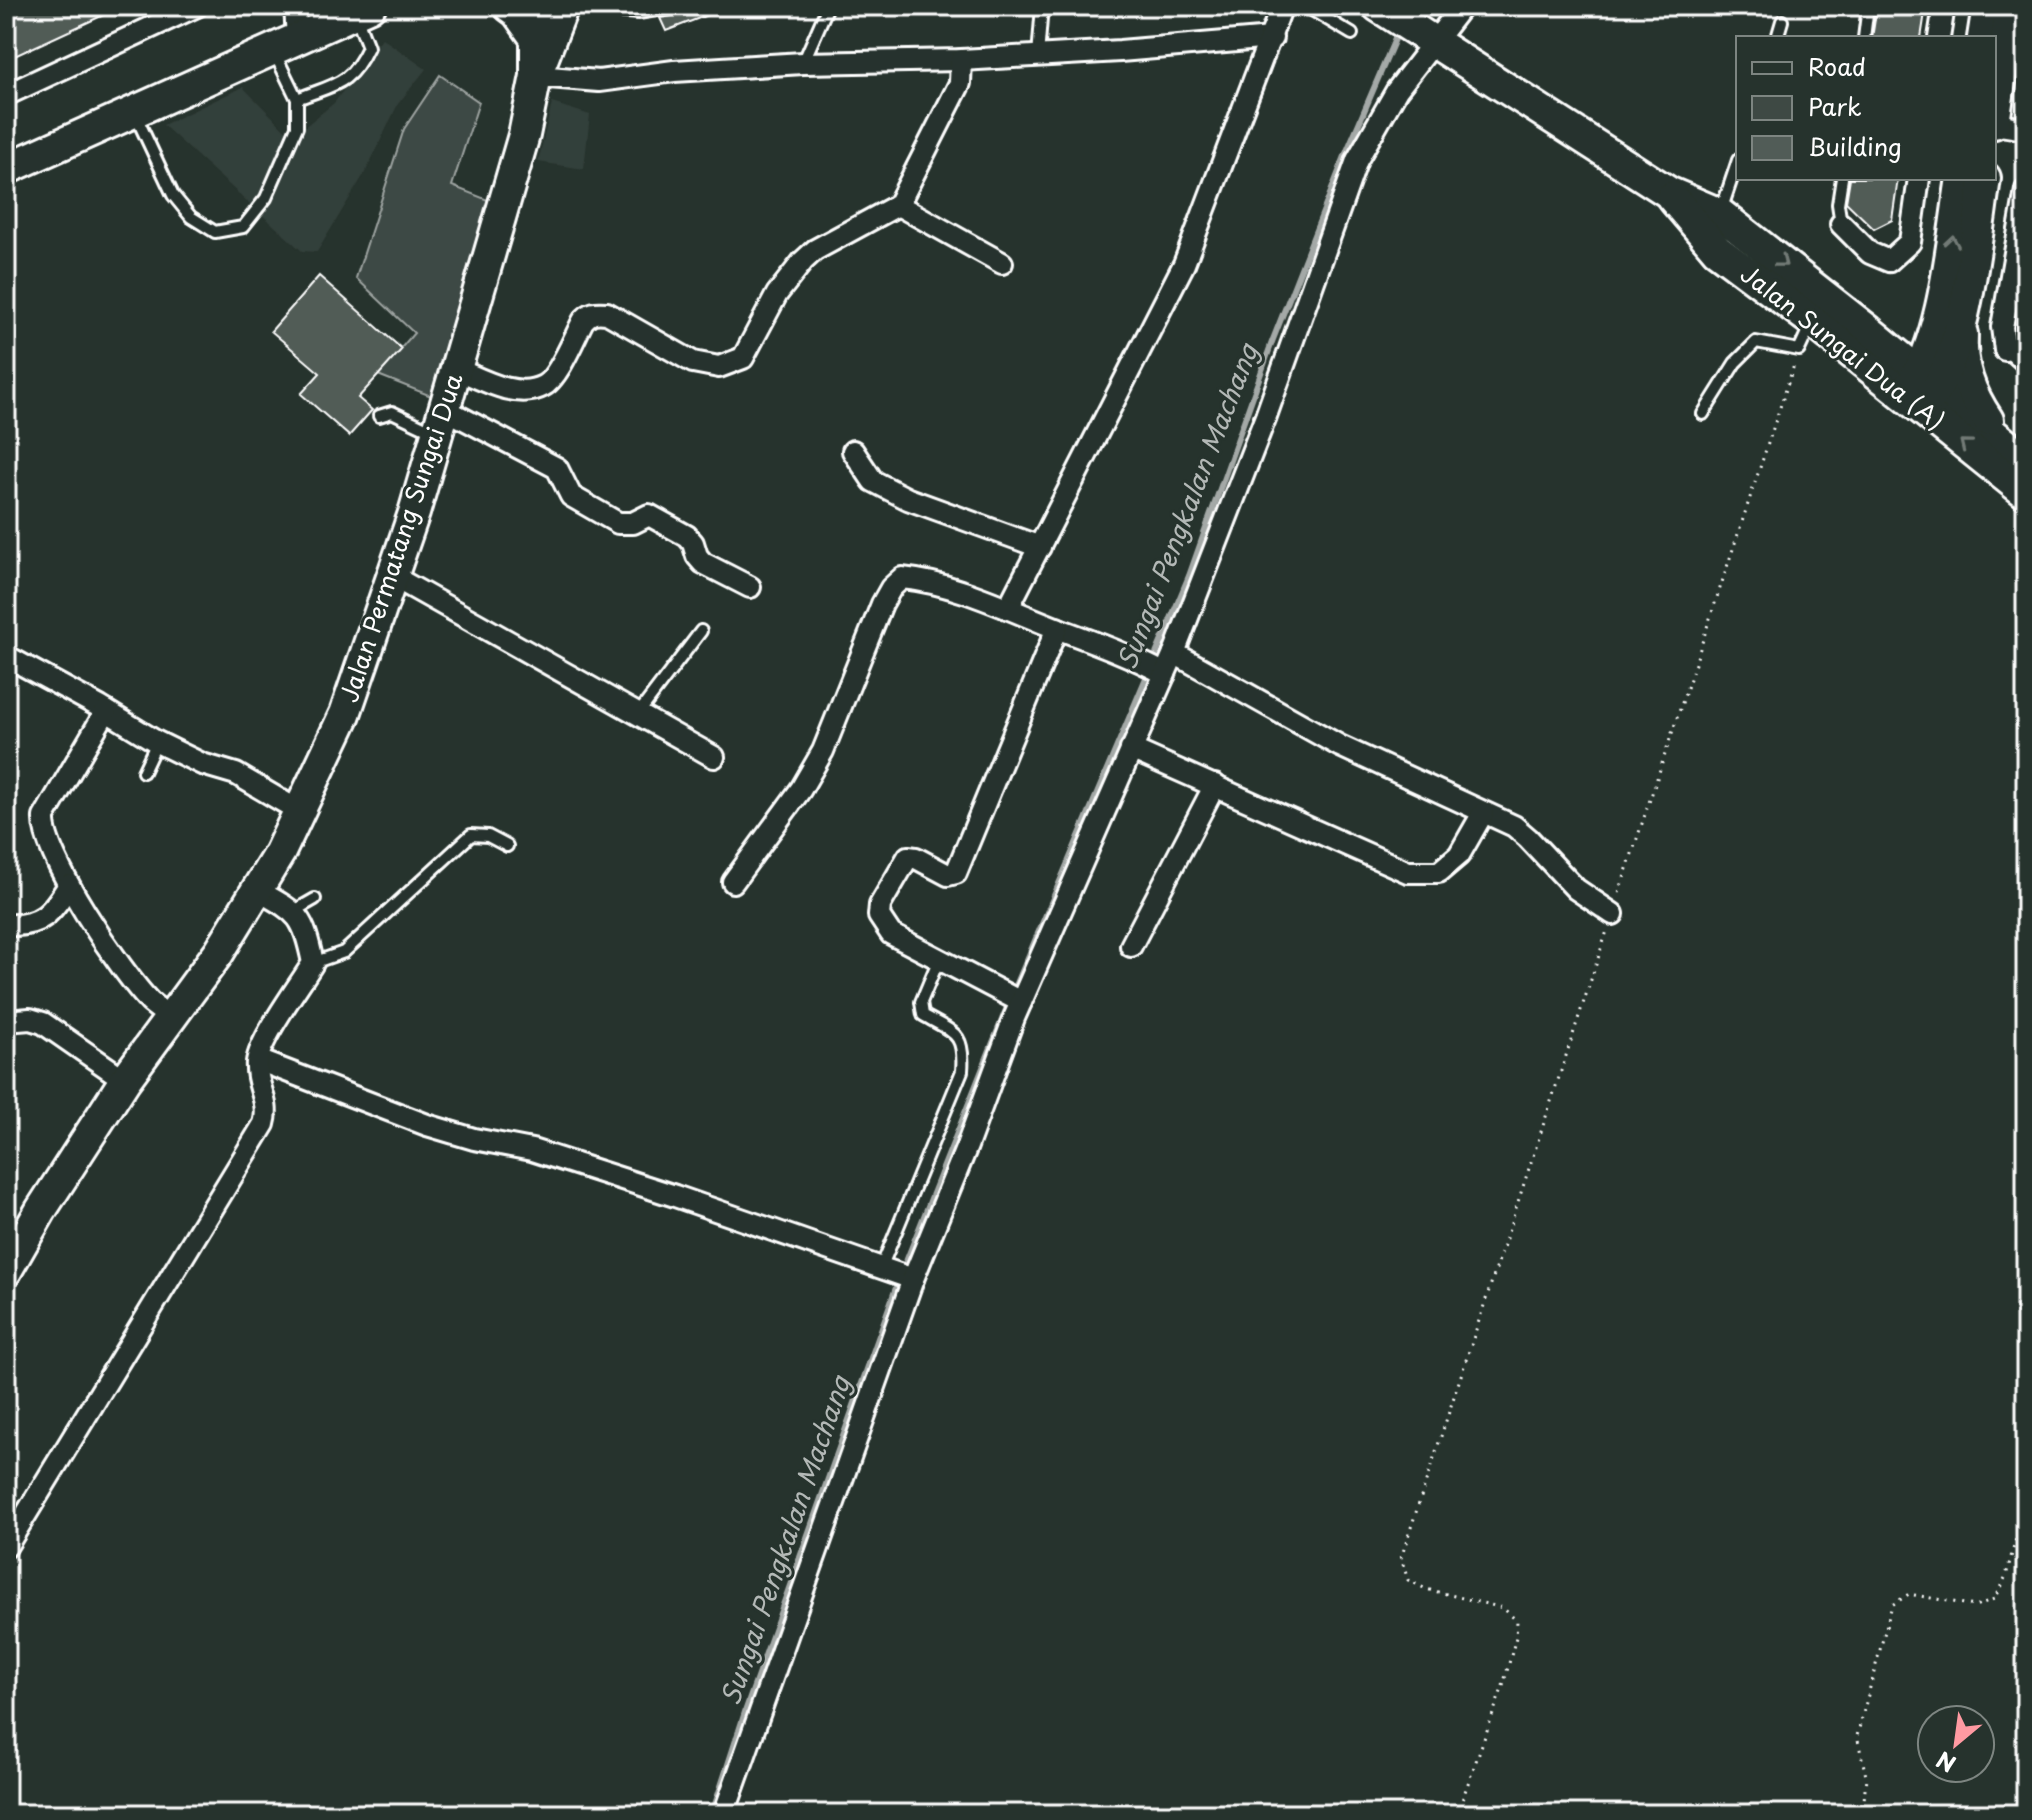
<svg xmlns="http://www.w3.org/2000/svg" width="2032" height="1820" font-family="'Playpen Sans',sans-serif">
<rect width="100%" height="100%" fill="#26332d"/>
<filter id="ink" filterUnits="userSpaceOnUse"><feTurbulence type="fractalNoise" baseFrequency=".0125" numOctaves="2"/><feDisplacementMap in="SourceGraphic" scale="16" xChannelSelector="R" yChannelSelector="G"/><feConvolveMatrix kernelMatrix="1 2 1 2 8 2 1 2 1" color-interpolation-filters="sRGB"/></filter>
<g filter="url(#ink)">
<g fill="#333f3a">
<path d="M382 38 426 69 398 104 366 171 317 252 302 251 163 125 243 87 292 137 334 103Z"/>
<path d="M552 103 590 115 584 169 538 162Z"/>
</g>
<path fill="#3e4944" stroke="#9ea4a2" stroke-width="2" d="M440 75 479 102 452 186 493 202 436 398 378 375 414 333 356 278 404 129Z"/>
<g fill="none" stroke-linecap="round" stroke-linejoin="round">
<g stroke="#a4a9a7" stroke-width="6">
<path d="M1015 988 1189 576 1272 342 1347 151 1395 39"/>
<path d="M905 1264 1007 1007"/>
<path d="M712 1814 746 1709 898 1282"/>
</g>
</g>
<g fill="#515c57" stroke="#fff" stroke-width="2">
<path d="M6 6H123L6 60Z"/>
<path d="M690 6H728V7L666 31 660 18 684 14Z"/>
<path d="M1877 6H1926L1921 38H1872Z"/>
<path d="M1850 178H1898L1892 220 1874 229 1846 202Z"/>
<path d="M319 276 402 349 358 398 372 410 349 436 301 394 320 373 271 331Z"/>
</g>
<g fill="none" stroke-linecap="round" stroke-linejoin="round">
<defs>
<g id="lane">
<path d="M1305 6 1352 34"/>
<path d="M565 7 638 13 682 6"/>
<path d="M1777 38 1782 21"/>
<path d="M1864 38 1868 6"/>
<path d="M1038 56 1042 6"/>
<path d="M803 63 828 6"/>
<path d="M297 99C334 84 350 86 368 47L356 16"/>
<path d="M135 114 173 195 191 217 215 232 243 227 266 198 297 127V99L275 54"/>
<path d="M1721 211 1738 160"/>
<path d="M1841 224 1838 204 1842 178"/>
<path d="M2005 350 2026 369"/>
<path d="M1703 414 1735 363 1756 342 1799 350 1811 324"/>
<path d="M379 416 392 412 436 433"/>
<path d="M638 714 701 631"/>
<path d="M143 772 157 742"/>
<path d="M294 911 315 899"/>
<path d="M313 963 344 952 471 835 488 836 507 846"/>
<path d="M881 1268 962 1071C965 1032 954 1033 923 1015L921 1002 939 959"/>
</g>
<g id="street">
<path d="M295 6 297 39"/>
<path d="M1939 38 1944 6"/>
<path d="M536 76 599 81 674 71 803 63 961 60 1120 51 1272 38"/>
<path d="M6 95 197 6"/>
<path d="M1994 124 2026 129"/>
<path d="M898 205 1002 263"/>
<path d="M1841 224 1870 253 1889 261 1910 242 1919 178"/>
<path d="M2005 350 2002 327 2026 190"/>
<path d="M457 369C481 379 517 400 543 386 558 379 575 336 583 321 590 312 596 312 607 313L693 362 719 367 743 358 777 294 803 261 815 250 898 205 960 83 961 60"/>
<path d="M445 409 557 468 571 496 618 523H633L649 515 687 536 693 543 697 556 703 563 750 587"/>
<path d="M853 451 873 481 908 499 1040 547"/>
<path d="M394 577 714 757"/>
<path d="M1008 608 1184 264 1282 6"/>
<path d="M1174 653 1340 746 1514 826 1528 838 1576 889 1613 914"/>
<path d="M6 656 100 707 157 742 202 764 236 774 299 811"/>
<path d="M106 711 44 817C41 855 122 973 150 1002 156 1007 163 1012 169 1017"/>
<path d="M1131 749 1408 872H1439L1459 855 1483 813"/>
<path d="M733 882 801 789 823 751 882 604 891 588 902 578C955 583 1007 609 1056 628 1094 642 1130 655 1165 674"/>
<path d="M6 925C42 927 51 913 69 885"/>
<path d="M1131 946 1215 785"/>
<path d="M1021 1002 891 934 879 916 880 905 908 857 916 858 948 875 956 873 1057 628"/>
<path d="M6 1021 30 1019 43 1023 125 1080"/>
<path d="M258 1060 427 1125 474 1139 532 1150 675 1196 913 1279"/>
<path d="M6 1547 264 1124C271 1101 255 1086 257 1062 260 1038 299 986 313 963 303 914 298 913 257 890"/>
<path d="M724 1814 913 1279 967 1146 1014 1018 1174 653 1266 416 1357 160 1397 90 1462 6"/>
</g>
<g id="secondary">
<path d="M509 6 517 12 537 40"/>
<path d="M1378 6 1668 192 1720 214 1869 331 2026 461"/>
<path d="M1983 38 1988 6"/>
<path d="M542 60 563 6"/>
<path d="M1994 123 2011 6"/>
<path d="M6 169 370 6"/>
<path d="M1672 197 1717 250 1812 321 2026 493"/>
<path d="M1962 334C1960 367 1970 393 1988 420"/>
<path d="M1910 385C1944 343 1953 233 1962 178"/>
<path d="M1928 401C1966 355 1976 238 1985 178"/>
<path d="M6 1271 41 1210 125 1080 219 952 280 852 345 714 414 513 524 135 536 76V6"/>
</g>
</defs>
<use href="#lane" stroke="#fff" stroke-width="16"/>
<use href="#street" stroke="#fff" stroke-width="26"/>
<use href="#secondary" stroke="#fff" stroke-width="36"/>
<g stroke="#fff" stroke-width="3" stroke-dasharray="2 6" stroke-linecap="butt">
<path d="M1619 893 1794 365"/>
<path d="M1457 1814 1503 1686 1516 1637 1517 1621 1503 1608 1426 1589 1408 1580 1401 1558 1607 931"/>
<path d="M1863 1814 1866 1776 1857 1736 1892 1605 1909 1594 1975 1606 1994 1599 2006 1576 2026 1501"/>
</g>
<use href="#lane" stroke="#26332d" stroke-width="10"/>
<use href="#street" stroke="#26332d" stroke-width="20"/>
<use href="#secondary" stroke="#26332d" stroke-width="30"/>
</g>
<defs><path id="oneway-chevron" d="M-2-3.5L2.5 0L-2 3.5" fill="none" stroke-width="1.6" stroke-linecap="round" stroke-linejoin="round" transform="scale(2)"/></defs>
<g stroke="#727a76">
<use href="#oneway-chevron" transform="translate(1952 241) rotate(-81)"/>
<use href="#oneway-chevron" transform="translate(1782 262) rotate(38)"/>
<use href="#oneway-chevron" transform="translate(1965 444) rotate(-141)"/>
</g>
</g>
<g text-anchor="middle" stroke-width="6" stroke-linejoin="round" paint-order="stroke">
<g font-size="24" fill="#fff" stroke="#26332d">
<text transform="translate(1842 348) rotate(38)" y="8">Jalan Sungai Dua (A)</text>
<text transform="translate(402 538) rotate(-72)" y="8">Jalan Permatang Sungai Dua</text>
</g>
<g font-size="26" font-style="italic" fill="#b3b8b6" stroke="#26332d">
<text transform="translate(1188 507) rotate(-69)" y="9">Sungai Pengkalan Machang</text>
<text transform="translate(786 1541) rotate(-71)" y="9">Sungai Pengkalan Machang</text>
</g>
</g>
<rect width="2032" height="1820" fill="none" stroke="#26332d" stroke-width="32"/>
<rect x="16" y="16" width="2000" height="1788" fill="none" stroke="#fff" stroke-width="3" filter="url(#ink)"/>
<rect x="1736" y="36" width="260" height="144" fill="#26332d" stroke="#7d8581" stroke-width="2"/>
<rect x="1752" y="62" width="40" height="12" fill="#26332d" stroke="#7d8581" stroke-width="2"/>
<text x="1808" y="76" font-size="24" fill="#ffffff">Road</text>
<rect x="1752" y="96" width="40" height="24" fill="#3e4944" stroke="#7d8581" stroke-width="2"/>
<text x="1808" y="116" font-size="24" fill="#ffffff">Park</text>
<rect x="1752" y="136" width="40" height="24" fill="#515c57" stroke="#7d8581" stroke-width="2"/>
<text x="1808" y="156" font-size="24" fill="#ffffff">Building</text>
<g transform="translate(1956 1744) rotate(209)"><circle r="38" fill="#26332d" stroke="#7d8581" stroke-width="2"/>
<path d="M0-6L14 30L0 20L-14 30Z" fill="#ff9aa2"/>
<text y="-12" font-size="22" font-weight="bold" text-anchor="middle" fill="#ffffff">N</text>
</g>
</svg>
